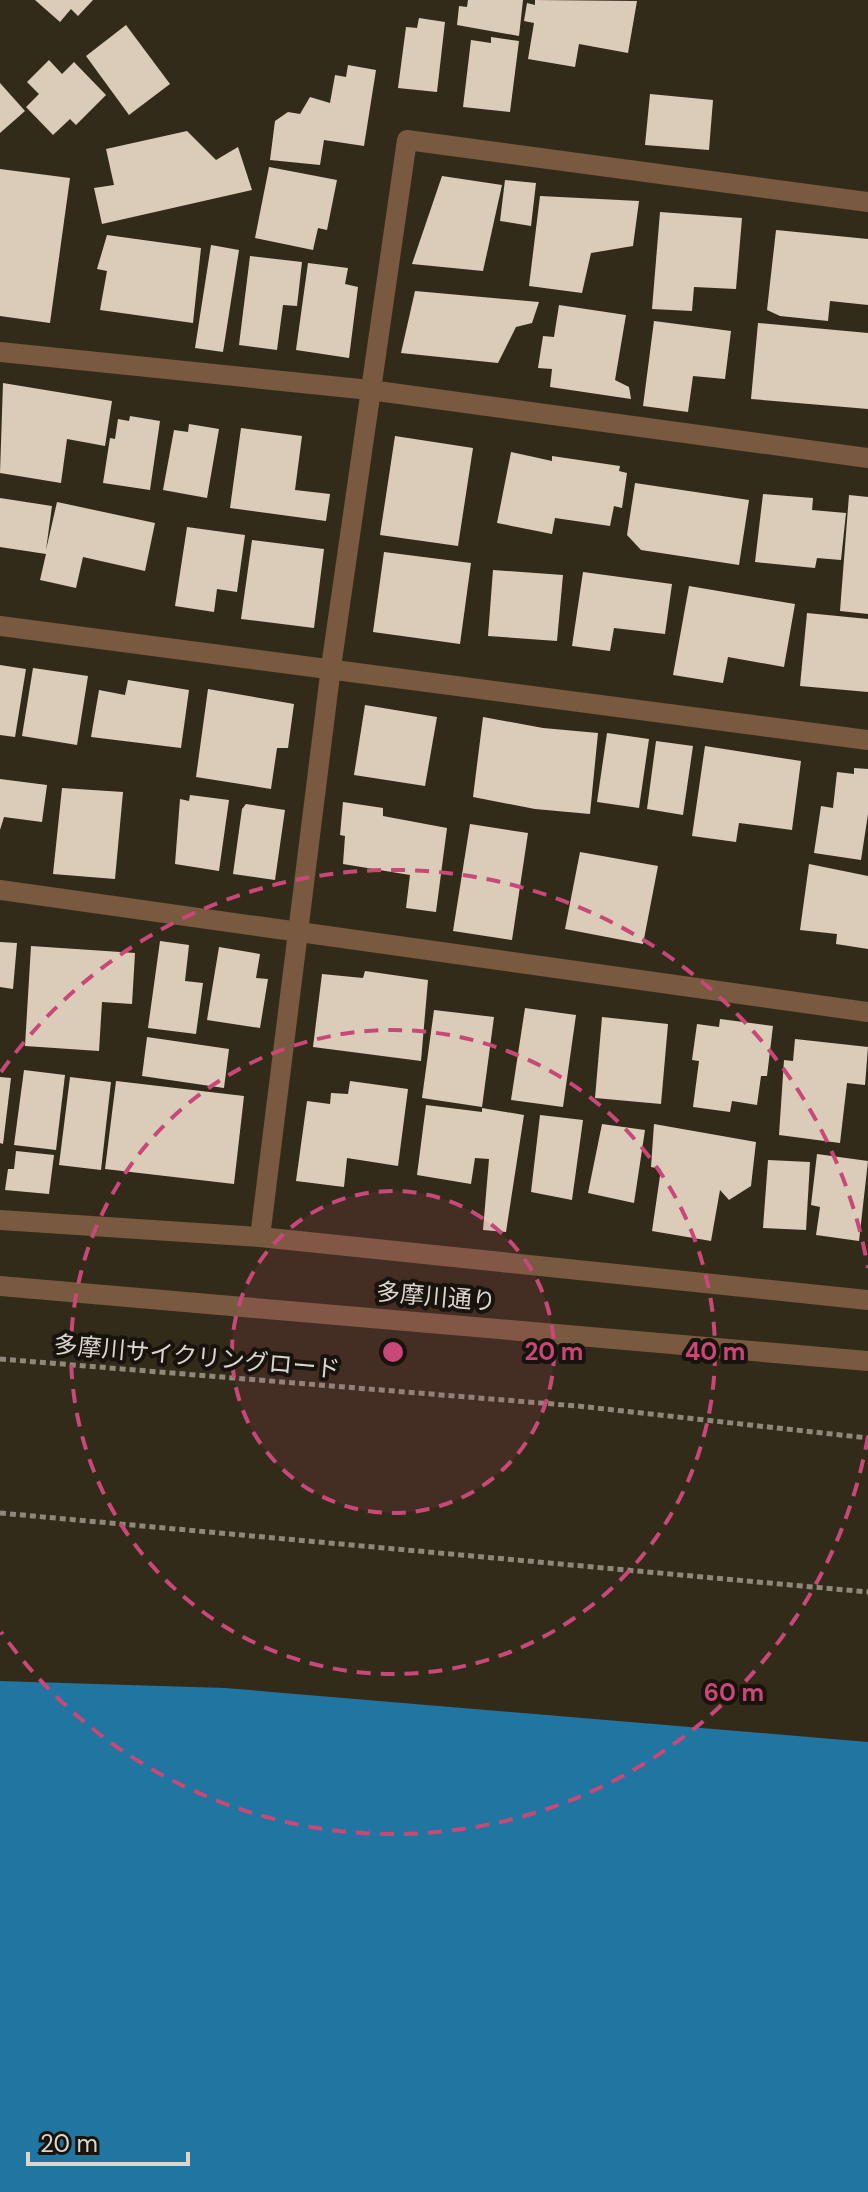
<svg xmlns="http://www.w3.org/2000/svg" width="868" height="2192" font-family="'DM Sans','Noto Sans JP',sans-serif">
<rect width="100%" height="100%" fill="#332b1a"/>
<path fill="#2076a0" d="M0 1681 225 1688 868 1742V2192H0Z"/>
<g fill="#dbccb9">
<path d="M35 0H93L78 16 71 9 60 22Z"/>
<path d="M468 0H523L519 36 457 25 459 6 467 7Z"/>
<path d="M535 0 637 1 628 53 579 44 575 67 528 59 534 23 524 21 527 3 535 5Z"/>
<path d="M419 18 445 22 437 92 398 88 406 27 417 28Z"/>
<path d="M126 25 170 84 129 115 86 56Z"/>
<path d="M491 37 519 41 510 112 463 107 471 40 491 43Z"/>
<path d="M49 60 62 74 74 62 106 95 76 125 70 119 53 135 26 107 39 94 27 82Z"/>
<path d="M348 65 376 70 364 146 324 140 320 165 270 160 275 121 288 112 300 114 310 97 330 103 335 75 346 77Z"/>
<path d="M0 83 25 111 0 133Z"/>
<path d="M650 94 713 100 709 150 645 145Z"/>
<path d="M187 131 216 160 238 147 252 190 102 224 94 188 114 185 106 149Z"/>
<path d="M269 167 337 180 327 230 318 228 313 250 255 238Z"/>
<path d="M0 169 70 178 50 323 0 316Z"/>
<path d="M442 176 502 185 483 271 412 264Z"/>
<path d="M505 180 536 183 531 226 500 221Z"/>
<path d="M540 196 639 201 633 246 591 253 582 293 529 286Z"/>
<path d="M660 212 742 218 736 289 694 287 692 311 652 309Z"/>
<path d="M776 230 868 239V305L830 301 828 321 780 316 767 310Z"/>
<path d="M107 235 201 248 193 323 100 310 107 271 97 269Z"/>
<path d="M211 245 239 250 223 352 195 348Z"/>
<path d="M250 256 302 262 297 306 283 305 277 350 239 345Z"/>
<path d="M308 263 348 268 345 284 358 287 349 358 296 350Z"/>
<path d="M415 291 539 302 532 323 516 327 498 363 401 353Z"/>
<path d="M559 305 626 315 615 380 629 387 631 399 550 387 552 369 538 368 543 336 554 337Z"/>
<path d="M654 321 731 331 725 379 693 376 688 412 643 406Z"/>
<path d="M758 323 868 333V409L751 399Z"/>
<path d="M3 383 112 401 105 446 67 439 61 483 0 473Z"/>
<path d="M130 416 160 421 150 490 103 483 110 438 115 439 118 419 129 421Z"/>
<path d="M189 424 219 429 207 498 163 490 174 430 188 432Z"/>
<path d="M241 428 302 436 295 490 330 494 326 521 230 508Z"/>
<path d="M395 436 473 448 458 546 380 535Z"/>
<path d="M511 452 552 461V456L620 466 619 471 627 473 622 508 614 506 610 526 555 518 552 534 497 523Z"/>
<path d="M635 483 749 500 739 565 641 550 627 535Z"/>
<path d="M763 494 813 498 812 510 846 513 841 560 817 558 815 568 755 562Z"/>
<path d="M849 495 868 497V614L840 611Z"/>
<path d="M0 498 52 506 46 550 57 502 155 523 145 571 83 557 76 588 40 580 46 554 0 547Z"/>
<path d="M187 527 245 535 237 592 217 589 214 612 175 606Z"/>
<path d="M252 540 324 549 314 628 241 619Z"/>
<path d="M384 552 471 563 460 644 373 632Z"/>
<path d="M493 570 563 575 557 641 488 636Z"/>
<path d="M583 572 672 584 665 634 614 628 610 651 572 646Z"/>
<path d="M689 586 795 604 784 667 728 657 723 683 673 675Z"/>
<path d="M807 613 868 619V692L800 686Z"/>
<path d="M0 665 26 669 15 737 0 735Z"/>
<path d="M33 668 88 676 77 745 22 736Z"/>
<path d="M128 680 189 690 181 748 91 737 99 690 125 695Z"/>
<path d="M208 689 294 704 288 748H277L271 789 196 777Z"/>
<path d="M365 705 437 717 425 786 354 775Z"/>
<path d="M483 717 543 728 598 733 590 814 535 809 473 797Z"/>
<path d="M607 733 649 739 639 808 597 802Z"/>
<path d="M656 741 693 746 683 815 647 809Z"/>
<path d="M705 746 801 761 792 830 739 823 736 842 692 836Z"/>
<path d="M854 768 868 769V814L861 860 814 853 821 806 833 808 837 772 854 774Z"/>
<path d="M0 779 47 785 42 822 4 817 0 830Z"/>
<path d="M62 788 123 792 115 879 53 874Z"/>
<path d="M190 795 229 800 219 871 175 864 180 799 189 801Z"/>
<path d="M343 802 383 808V816L447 828 436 912 406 908 410 875 343 864 345 836 340 835Z"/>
<path d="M246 804 285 810 275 880 233 874 242 809Z"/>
<path d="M470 824 528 833 512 940 453 931Z"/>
<path d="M580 852 658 866 643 944 565 929Z"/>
<path d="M809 864 868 876V949L836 944 837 934 800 930Z"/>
<path d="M160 941 189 945 185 981 203 983 196 1034 148 1028Z"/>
<path d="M0 942 17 943 13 989 0 987Z"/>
<path d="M31 946 135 953 132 1004 102 1002 99 1051 25 1046Z"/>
<path d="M219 947 260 954 256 978 268 979 260 1028 207 1020Z"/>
<path d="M365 971 428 980 421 1061 313 1047 322 974 363 978Z"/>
<path d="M525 1008 576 1015 563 1107 511 1100Z"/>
<path d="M434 1010 494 1017 482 1107 422 1098Z"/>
<path d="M602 1017 668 1024 661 1104 595 1098Z"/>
<path d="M720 1019 773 1026 767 1076H761L757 1105 732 1101 730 1112 693 1107 699 1061 692 1060 697 1024 719 1027Z"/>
<path d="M147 1037 229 1049 224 1088 142 1076Z"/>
<path d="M795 1039 868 1047 865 1085 847 1083 840 1143 779 1135 784 1060 793 1061Z"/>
<path d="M24 1070 65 1075 56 1150 14 1145Z"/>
<path d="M0 1077 11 1078 3 1144 0 1143Z"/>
<path d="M70 1077 111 1082 101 1170 59 1165Z"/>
<path d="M116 1081 244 1096 234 1184 105 1169Z"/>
<path d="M350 1081 408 1089 398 1166 347 1158 344 1187 296 1181 307 1101 330 1104 331 1093 348 1094Z"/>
<path d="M426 1105 482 1112V1108L524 1115 506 1232 483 1230 489 1159 475 1158 471 1184 417 1175Z"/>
<path d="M540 1115 583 1120 572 1200 531 1192Z"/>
<path d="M602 1124 645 1130 634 1203 588 1193Z"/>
<path d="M654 1124 756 1142 751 1186 729 1200 720 1190 711 1241 652 1231 661 1169 651 1167Z"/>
<path d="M16 1151 54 1155 49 1194 5 1190 8 1169H14Z"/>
<path d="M817 1154 868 1161 859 1241 816 1235 820 1207 811 1205Z"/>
<path d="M768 1160 810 1162 806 1230 763 1228Z"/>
</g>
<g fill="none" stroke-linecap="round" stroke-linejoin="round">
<g stroke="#8e887a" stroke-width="5" stroke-dasharray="6 4" stroke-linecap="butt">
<path d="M0 1359 578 1406 868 1438"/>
<path d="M0 1513 868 1592"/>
</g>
<g stroke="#79593f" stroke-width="20">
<path d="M0 352 370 390 868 458"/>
<path d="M0 626 868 740"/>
<path d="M0 890 868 1012"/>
<path d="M0 1220 260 1237 868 1300"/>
<path d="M260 1237 331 667 407 140 868 202"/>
<path d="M0 1286 868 1361"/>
</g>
</g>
<circle cx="393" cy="1352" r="161" fill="#c84877" fill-opacity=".12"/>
<g fill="none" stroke="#c84877" stroke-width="4" stroke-dasharray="14 10">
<circle cx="393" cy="1352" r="161"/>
<circle cx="393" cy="1352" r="322"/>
<path d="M868 1436A482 482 0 0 1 1 1632M1 1072A482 482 0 0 1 868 1268"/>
</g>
<g text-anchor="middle" stroke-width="8" stroke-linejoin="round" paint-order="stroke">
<g font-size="24" fill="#dbd6cc" stroke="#18140d">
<text transform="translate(436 1297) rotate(5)" y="8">多摩川通り</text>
<text transform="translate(197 1357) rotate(5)" y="8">多摩川サイクリングロード</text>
</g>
</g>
<circle cx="393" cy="1352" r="12" fill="#c84877" stroke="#18140d" stroke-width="4"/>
<g font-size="24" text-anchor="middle" font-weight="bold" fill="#c84877" stroke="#18140d" stroke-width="8" stroke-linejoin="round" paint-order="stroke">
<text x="554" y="1360">20 m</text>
<text x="715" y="1360">40 m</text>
<text x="734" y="1701">60 m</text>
</g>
<path d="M28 2152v12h160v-12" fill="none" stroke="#dbd6cc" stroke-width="4"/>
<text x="40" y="2152" font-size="24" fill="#dbd6cc" stroke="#18140d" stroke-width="6" paint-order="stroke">20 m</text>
</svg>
